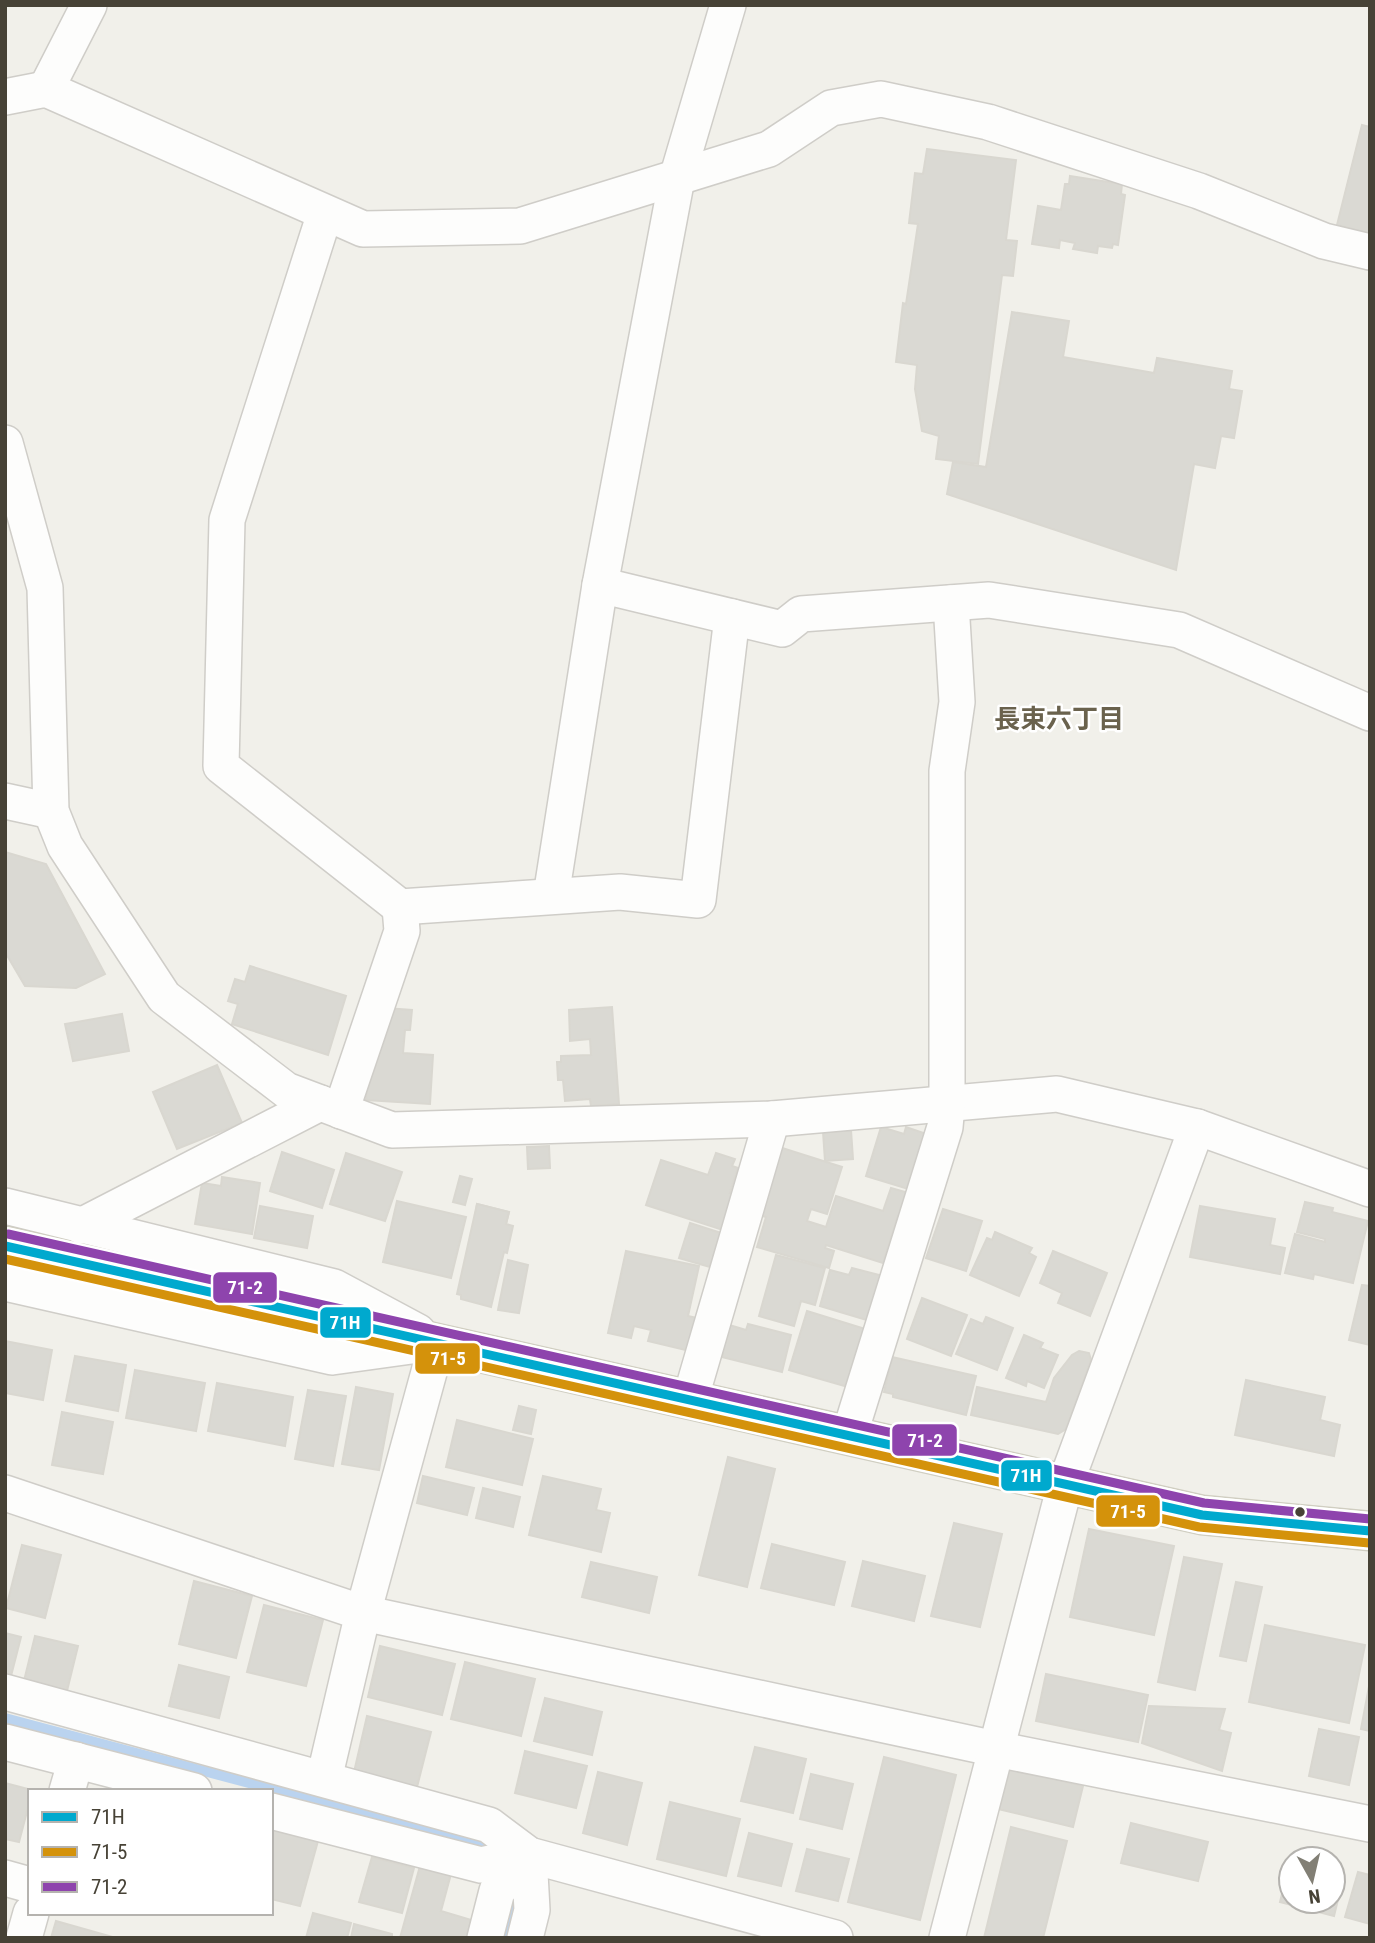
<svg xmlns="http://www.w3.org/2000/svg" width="1375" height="1943" font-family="'Roboto Condensed','Noto Sans JP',sans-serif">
<rect width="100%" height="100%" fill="#f1f0ea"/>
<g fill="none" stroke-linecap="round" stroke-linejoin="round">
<g stroke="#bad3ef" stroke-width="10">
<path d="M5 1718 489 1847 494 1855"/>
<path d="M503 1938 515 1892 512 1887"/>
</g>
</g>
<g fill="#dad9d3" stroke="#d9d7d0" stroke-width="2">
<path d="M1362 125 1370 127V234L1337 225Z"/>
<path d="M927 149 1016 160 1006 240 1017 241 1013 276 1002 275 978 464 936 459 939 436 922 431 915 389 917 365 896 362 903 303 906 304 918 224 909 223 915 173 923 174Z"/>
<path d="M1070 176 1122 184 1121 194 1125 195 1118 245 1113 244 1112 248 1098 246 1097 253 1073 249 1075 243 1060 240 1059 248 1032 244 1038 206 1061 210 1065 184H1069Z"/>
<path d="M1012 312 1069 321 1063 357 1154 373 1157 358 1232 371 1229 389 1242 391 1234 438 1221 436 1215 468 1194 464 1176 570 947 494 953 462 986 467Z"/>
<path d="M5 852 46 864 105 974 76 988 25 986 5 952Z"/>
<path d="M250 966 346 996 328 1055 232 1024 238 1004 228 1001 235 979 245 982Z"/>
<path d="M612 1007 619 1104 591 1106 590 1099 565 1101 563 1080H558L557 1062H561V1056L591 1055 590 1039 570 1041 569 1010Z"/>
<path d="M385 1008 412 1010 410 1030H405L403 1053 433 1055 430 1104 366 1100 368 1063Z"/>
<path d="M122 1014 129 1051 73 1061 65 1024Z"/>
<path d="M217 1065 242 1123 177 1149 153 1092Z"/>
<path d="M881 1127 904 1134 906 1127 932 1136 915 1191 866 1176Z"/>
<path d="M851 1130 853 1159 825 1161 823 1132Z"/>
<path d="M549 1146 550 1168 528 1169 527 1147Z"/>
<path d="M779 1147 842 1167 827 1214 811 1209 807 1221 826 1227 836 1196 883 1211 891 1188 912 1194 905 1218 898 1216 883 1263 826 1245 825 1248 834 1251 829 1268 757 1247 766 1217 758 1215Z"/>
<path d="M282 1152 334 1170 322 1208 270 1191Z"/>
<path d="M346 1153 402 1172 385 1221 330 1204Z"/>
<path d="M716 1153 735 1159 732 1166 738 1168 730 1193 734 1194 723 1230 646 1205 661 1160 708 1175Z"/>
<path d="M460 1176 472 1179 465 1205 453 1202Z"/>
<path d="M222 1177 260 1183 252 1234 195 1224 202 1183 221 1186Z"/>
<path d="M397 1201 466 1217 451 1278 383 1262Z"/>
<path d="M1305 1202 1333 1208 1332 1212 1368 1221 1353 1283 1314 1274 1313 1279 1285 1273 1295 1234 1325 1242V1239L1297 1232Z"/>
<path d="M477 1204 509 1212 506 1224 475 1217Z"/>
<path d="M477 1204 509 1212 506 1224 513 1226 507 1253 504 1252 491 1307 461 1299V1295L457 1294Z"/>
<path d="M260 1206 313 1216 307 1248 254 1238Z"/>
<path d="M1200 1206 1275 1219 1270 1245 1285 1248 1280 1274 1190 1257Z"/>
<path d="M943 1209 982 1221 966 1271 926 1258Z"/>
<path d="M690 1223 721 1233 710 1267 679 1258Z"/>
<path d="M995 1232 1032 1248 1029 1253 1036 1257 1019 1296 970 1275 987 1238 992 1240Z"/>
<path d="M626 1251 699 1266 688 1316 697 1318 690 1351 648 1341 651 1330 634 1326 631 1338 608 1333Z"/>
<path d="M1053 1251 1107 1273 1090 1316 1058 1303 1062 1293 1040 1283Z"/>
<path d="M776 1255 825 1268 815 1305 801 1301 794 1326 759 1316Z"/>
<path d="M508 1260 528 1265 519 1313 498 1310Z"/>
<path d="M852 1268 883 1276 870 1321 820 1306 830 1270 849 1275Z"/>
<path d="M1362 1285 1370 1286V1345L1349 1340Z"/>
<path d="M922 1298 967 1315 951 1356 907 1339Z"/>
<path d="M807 1311 865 1329 848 1387 789 1370Z"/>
<path d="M986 1317 1013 1328 997 1370 956 1354 971 1319 983 1324Z"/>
<path d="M726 1324 746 1330 748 1324 791 1335 782 1372 722 1357 723 1354 719 1353Z"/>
<path d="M1024 1335 1043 1343 1040 1348 1058 1355 1044 1388 1027 1381 1026 1386 1006 1378Z"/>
<path d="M5 1341 52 1350 43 1400 5 1393Z"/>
<path d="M1079 1351 1089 1353 1091 1360 1066 1429 1058 1434 971 1415 977 1387 1046 1402 1054 1378 1072 1355Z"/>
<path d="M75 1356 126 1365 118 1411 66 1401Z"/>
<path d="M892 1357 976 1376 966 1415 893 1397V1394L884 1392Z"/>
<path d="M135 1370 205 1383 196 1431 126 1418Z"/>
<path d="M1246 1380 1325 1397 1320 1420 1340 1425 1334 1456 1235 1435Z"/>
<path d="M217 1383 293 1397 285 1446 208 1431Z"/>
<path d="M356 1387 393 1394 379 1470 342 1464Z"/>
<path d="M308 1390 346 1396 333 1466 295 1459Z"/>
<path d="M519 1406 536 1410 531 1434 513 1430Z"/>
<path d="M62 1412 113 1422 103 1474 52 1465Z"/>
<path d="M457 1420 533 1439 522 1485 446 1467Z"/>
<path d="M728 1457 775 1469 747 1587 699 1575Z"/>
<path d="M423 1476 474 1488 467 1515 417 1503Z"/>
<path d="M543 1476 601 1489 596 1510 610 1513 601 1552 529 1535Z"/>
<path d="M483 1488 520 1497 513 1527 476 1518Z"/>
<path d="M954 1523 1002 1534 980 1627 931 1616Z"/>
<path d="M1089 1529 1174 1546 1154 1635 1070 1617Z"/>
<path d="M772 1544 845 1562 834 1605 761 1588Z"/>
<path d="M22 1545 61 1555 45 1618 6 1608Z"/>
<path d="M1184 1557 1222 1564 1195 1690 1158 1682Z"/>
<path d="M863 1561 925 1576 914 1621 852 1606Z"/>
<path d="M591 1562 657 1577 649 1613 582 1597Z"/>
<path d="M194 1581 252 1596 236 1658 179 1644Z"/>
<path d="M1236 1582 1262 1587 1246 1661 1220 1656Z"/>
<path d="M264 1605 323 1620 306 1686 247 1672Z"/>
<path d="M1265 1625 1365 1645 1349 1723 1249 1702Z"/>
<path d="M5 1633 21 1637 11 1676 5 1675Z"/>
<path d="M35 1636 78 1646 66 1695 23 1685Z"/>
<path d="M380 1646 455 1664 442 1715 368 1697Z"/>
<path d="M465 1662 535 1679 521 1736 451 1719Z"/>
<path d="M179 1665 229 1677 219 1718 169 1706Z"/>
<path d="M1046 1674 1148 1695 1138 1742 1036 1721Z"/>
<path d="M1370 1681V1731L1361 1729Z"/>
<path d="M545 1698 602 1712 592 1755 534 1741Z"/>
<path d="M1149 1706 1225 1709 1219 1730 1231 1733 1222 1771 1142 1743Z"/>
<path d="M367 1716 431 1732 417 1787 354 1772Z"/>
<path d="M1319 1729 1359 1737 1349 1785 1309 1776Z"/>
<path d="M755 1747 806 1759 793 1813 741 1801Z"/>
<path d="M525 1751 587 1766 576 1808 515 1793Z"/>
<path d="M884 1757 956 1775 920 1920 848 1902Z"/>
<path d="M1009 1768 1083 1786 1073 1827 998 1809Z"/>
<path d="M598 1772 642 1783 627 1845 583 1833Z"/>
<path d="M811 1774 853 1784 842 1829 800 1819Z"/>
<path d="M5 1783 32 1790 30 1791V1800L19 1842 5 1839Z"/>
<path d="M670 1802 740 1819 726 1876 657 1859Z"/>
<path d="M1131 1823 1208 1842 1198 1881 1121 1863Z"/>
<path d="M1011 1827 1067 1841 1043 1938H984Z"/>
<path d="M271 1828 318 1841 300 1906 271 1899Z"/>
<path d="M749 1833 792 1844 781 1886 738 1876Z"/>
<path d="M807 1849 849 1859 838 1901 796 1891Z"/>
<path d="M372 1857 414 1868 402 1913 359 1902Z"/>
<path d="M1290 1861 1291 1901H1333V1872L1344 1875 1334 1916 1280 1902Z"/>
<path d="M420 1866 451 1874 441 1911 471 1920 467 1938H400Z"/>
<path d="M1358 1872 1370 1875V1924L1345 1917Z"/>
<path d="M313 1913 351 1923 347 1938H306Z"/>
<path d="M56 1921 116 1938H51Z"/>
<path d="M354 1924 392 1934V1938H351Z"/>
</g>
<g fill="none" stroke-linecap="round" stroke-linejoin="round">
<defs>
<g id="street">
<path d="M46 89 89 5"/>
<path d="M5 97 46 89 363 229 520 226 769 149 831 108 881 99 988 122 1199 191 1324 241 1370 252"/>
<path d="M325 213 227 520 221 766 400 907 620 892 698 900 732 617"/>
<path d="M5 443 45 588 51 811 65 846 164 997 286 1090 392 1130 772 1119 1057 1094 1197 1127 1370 1189"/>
<path d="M600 585 782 629 801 614 989 600 1179 630 1370 713"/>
<path d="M5 801 51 811"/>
<path d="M551 896 600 585 677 178 728 5"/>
<path d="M341 1111 402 931 400 907"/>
<path d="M5 1206 334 1287 418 1332"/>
<path d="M81 1226 320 1103"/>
<path d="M5 1283 332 1357 426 1344"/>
<path d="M690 1400 772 1119"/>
<path d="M849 1436 945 1127 947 1105V771L957 702 951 603"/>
<path d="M5 1493 363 1613 996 1749 1370 1824"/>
<path d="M5 1692 489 1825 529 1855 835 1938"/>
<path d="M5 1742 194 1791"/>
<path d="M324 1779 363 1613 437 1343"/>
<path d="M67 1791 76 1760"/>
<path d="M271 1811 481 1865 529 1855"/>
<path d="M5 1878 30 1885"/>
<path d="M24 1938 31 1913"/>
<path d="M485 1938 497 1891 529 1855"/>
<path d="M525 1938 532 1910 529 1855"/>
<path d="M947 1938 1065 1485 1197 1127"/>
</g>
<path id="secondary" d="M5 1246 1202 1515 1370 1531"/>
</defs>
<use href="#street" stroke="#cfcdc8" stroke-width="38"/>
<use href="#secondary" stroke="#d0cec1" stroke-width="41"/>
<use href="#street" stroke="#fdfdfc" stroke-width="35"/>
<use href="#secondary" stroke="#f7f5ee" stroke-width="38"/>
<defs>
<path id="bus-1" d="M5 1246 1202 1515 1370 1531"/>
<path id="bus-2" d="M5 1259 1199 1527 1369 1543"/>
<path id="bus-3" d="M8 1234 1204 1503 1370 1519"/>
</defs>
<use href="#bus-1" stroke="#fff" stroke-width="14"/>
<use href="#bus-2" stroke="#fff" stroke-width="14"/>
<use href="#bus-3" stroke="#fff" stroke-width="14"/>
<use href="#bus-1" stroke="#00a9ce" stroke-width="9"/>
<use href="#bus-2" stroke="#d4920b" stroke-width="9"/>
<use href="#bus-3" stroke="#8e44ad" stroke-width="9"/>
</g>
<circle fill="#474236" stroke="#fff" stroke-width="2.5" cx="1300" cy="1512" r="6"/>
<g text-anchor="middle" stroke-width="5" stroke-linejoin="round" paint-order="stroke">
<g font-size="26" font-weight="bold" fill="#6a624d" stroke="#fff">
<text x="1059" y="728">長束六丁目</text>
</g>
</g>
<g stroke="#fff" stroke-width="2.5">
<rect x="212" y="1271" width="66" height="33" rx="7" fill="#8e44ad"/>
<rect x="319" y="1306" width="53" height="33" rx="7" fill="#00a9ce"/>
<rect x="414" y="1342" width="67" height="33" rx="7" fill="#d4920b"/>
<rect x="891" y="1423" width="67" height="34" rx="7" fill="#8e44ad"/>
<rect x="1000" y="1459" width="53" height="33" rx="7" fill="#00a9ce"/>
<rect x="1095" y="1494" width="66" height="34" rx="7" fill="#d4920b"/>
</g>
<g font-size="19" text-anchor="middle" font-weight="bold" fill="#fff">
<text x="245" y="1294">71-2</text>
<text x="345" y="1329">71H</text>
<text x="448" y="1365">71-5</text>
<text x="925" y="1447">71-2</text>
<text x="1026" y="1482">71H</text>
<text x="1128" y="1518">71-5</text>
</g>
<rect width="1375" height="1943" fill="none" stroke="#474236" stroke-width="14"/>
<rect x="28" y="1789" width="245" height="126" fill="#ffffff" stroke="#b5b3af" stroke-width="2"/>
<rect x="42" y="1812" width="35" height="10" fill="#00a9ce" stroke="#b5b3af" stroke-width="2"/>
<text x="91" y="1824" font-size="21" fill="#474236">71H</text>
<rect x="42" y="1847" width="35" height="10" fill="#d4920b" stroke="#b5b3af" stroke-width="2"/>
<text x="91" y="1859" font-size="21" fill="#474236">71-5</text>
<rect x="42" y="1882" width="35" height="10" fill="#8e44ad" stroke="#b5b3af" stroke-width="2"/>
<text x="91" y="1894" font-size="21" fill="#474236">71-2</text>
<g transform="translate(1312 1880) rotate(172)"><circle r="33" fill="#ffffff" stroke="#b5b3af" stroke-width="2"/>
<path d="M0-5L12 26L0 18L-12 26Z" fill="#827f75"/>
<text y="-10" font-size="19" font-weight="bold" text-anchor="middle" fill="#474236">N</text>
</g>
</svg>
